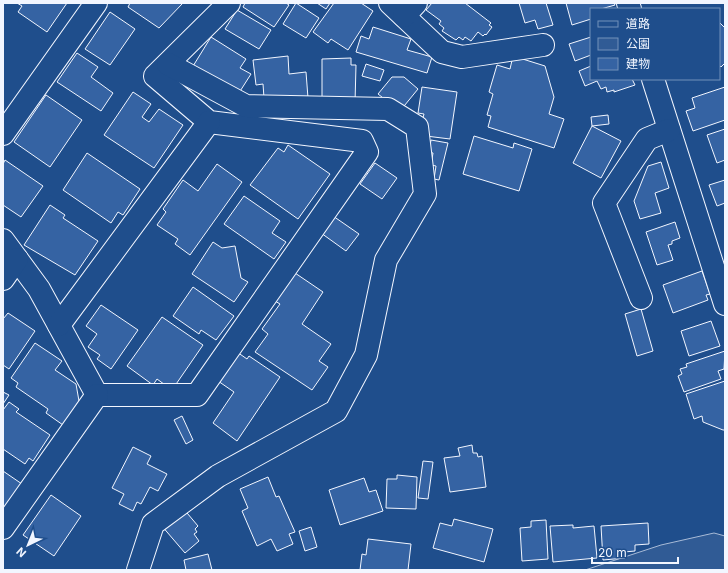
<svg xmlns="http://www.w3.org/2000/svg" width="728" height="573" font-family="Inter,'Noto Sans JP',sans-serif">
<rect width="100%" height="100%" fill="#1f4e8c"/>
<path fill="#305b95" stroke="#a8bbd7" d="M714 533 725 536V570H585L661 545Z"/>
<g fill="#3563a3" stroke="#f2f6ff">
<path d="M17 3H67L47 32 18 12 22 6Z"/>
<path d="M130 3H183L159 28 128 7Z"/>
<path d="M245 3H286L289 5 274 27 243 7Z"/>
<path d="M296 3 319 18 306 38 283 24Z"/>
<path d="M317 3H330L326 9Z"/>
<path d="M334 3H361L373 11 348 50 331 39 328 43 313 32Z"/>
<path d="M432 3H465L491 23 489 25 492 27 486 35 485 34 483 36 478 32 471 41 465 37 463 40 459 37 456 40 442 31 444 28 439 24 441 21 426 10Z"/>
<path d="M519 3H546L553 25 538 29 535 20 525 23Z"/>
<path d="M566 3H614L615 5 601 9H591V19L572 25Z"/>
<path d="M237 10 271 30 259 49 225 29Z"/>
<path d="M110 12 135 29 110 65 85 49Z"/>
<path d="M719 22 725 28V63L721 67 719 65Z"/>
<path d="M373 27 411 39 407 50 432 57 427 73 356 52 361 36 369 39Z"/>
<path d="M211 37 246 59 240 68 251 74 237 96 190 71Z"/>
<path d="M591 37V55L575 61 569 44Z"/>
<path d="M77 53 98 67 91 77 113 93 101 111 57 82Z"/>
<path d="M288 56 289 74 306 72 308 98H264L263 84 256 85 253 60Z"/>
<path d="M513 56 545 66 554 97 549 114 564 119 554 148 488 127 491 116 487 115 493 94 489 92 497 65 510 69Z"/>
<path d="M351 58V65H356L355 103 322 102V59Z"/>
<path d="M366 64 384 70 380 81 362 76Z"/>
<path d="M591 66V79H632L635 85 614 92V90L607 92 606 87 601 89 597 81 585 86 579 71Z"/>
<path d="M392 77H404L418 89 400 111 378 94Z"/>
<path d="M422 87 457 92 450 139 426 136 421 125 424 114 418 113Z"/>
<path d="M725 87V120L693 131 686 111 695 108 692 98Z"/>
<path d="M133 92 151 104 142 117 149 122 159 109 183 125 154 168 104 135Z"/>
<path d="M46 95 82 120 50 167 14 142Z"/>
<path d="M608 115 609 124 592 126 591 117Z"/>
<path d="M592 126 621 141 601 178 573 163Z"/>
<path d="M725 129V160L717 163 707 135Z"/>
<path d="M474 136 513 148 514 143 532 149 519 191 463 174Z"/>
<path d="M431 140 448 143 439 180 434 179 436 166 431 165 433 153 429 152Z"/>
<path d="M288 145 330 174 298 219 250 185 278 148 284 152Z"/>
<path d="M87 153 140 189 123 215 118 212 111 223 63 190Z"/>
<path d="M5 160 43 186 21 217 3 205V164Z"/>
<path d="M661 162 669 188 655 193 661 213 640 219 634 201 648 166Z"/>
<path d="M375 163 397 178 382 199 360 184Z"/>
<path d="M217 164 242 182 190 255 175 244 178 239 157 225 166 212 163 209 183 180 198 191Z"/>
<path d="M725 180V203L717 206 709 185Z"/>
<path d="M244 196 280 221 272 233 286 242 274 259 224 224Z"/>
<path d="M50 205 65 215 63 218 98 241 75 275 24 245Z"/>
<path d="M333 216 359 234 346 251 321 233Z"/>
<path d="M675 222 680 238 672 241V244L668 245 673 260 657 265 646 232Z"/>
<path d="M213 242 222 248 235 246 241 278 248 282 234 302 192 274Z"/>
<path d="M702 271 710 294 706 295 708 300 673 313 663 285Z"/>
<path d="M295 273 323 292 302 324 331 344 319 361 328 367 312 390 255 352 268 334 262 329 280 304 275 301Z"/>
<path d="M193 287 234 316 216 340 201 330 199 334 173 316Z"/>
<path d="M101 305 138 330 111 369 97 359 100 355 88 347 97 334 86 326Z"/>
<path d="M641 309 653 351 637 356 625 314Z"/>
<path d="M8 313 35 331 9 369 3 365V319Z"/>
<path d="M162 317 203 345 172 390 157 379 153 385 127 366Z"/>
<path d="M711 321 720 346 689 356 681 331Z"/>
<path d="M35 343 62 361 55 370 76 384 79 401 63 425 46 413 48 409 16 387 18 383 11 378Z"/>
<path d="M725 351 724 369 718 371 721 379 684 392 678 376 682 374 680 369 687 367 686 364Z"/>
<path d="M237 352 247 359 249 356 280 377 237 441 213 423 234 392 218 381Z"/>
<path d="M725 381V430H723L703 422 702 416 694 419 686 394Z"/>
<path d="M3 392 9 395 3 404Z"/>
<path d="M9 402 19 409 16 412 50 435 33 461 29 458 25 464 3 449V410Z"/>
<path d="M182 416 193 440 186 444 174 420Z"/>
<path d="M472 445 473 453H477L478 457 482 456 486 487 450 492 444 458 460 456 458 448Z"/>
<path d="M133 447 151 456 147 464 167 474 158 491 150 487 141 504 137 502 133 511 119 504 124 494 112 488Z"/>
<path d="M423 461 433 462 428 499 418 498Z"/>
<path d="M3 471 22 484 3 512Z"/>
<path d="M397 475 417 477 416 509 386 508 387 479H397Z"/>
<path d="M268 477 276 497 279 496 295 532 289 534 293 544 277 551 271 539 257 546 242 511 248 508 240 489Z"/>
<path d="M364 478 369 492 376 490 383 511 340 525 329 490Z"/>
<path d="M51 495 81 516 54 556 23 535Z"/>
<path d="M182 507 198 526 195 529 197 532 194 534 199 541 185 553 161 525Z"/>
<path d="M454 519 493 529 484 562 433 548 440 523 452 526Z"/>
<path d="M546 520 548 559 522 561 520 528 531 527V521Z"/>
<path d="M648 523 649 544 635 545V551L624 552 625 558 603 560 601 526Z"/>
<path d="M573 525V528L594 526 597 558 553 562 550 526Z"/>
<path d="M311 527 317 547 305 551 299 531Z"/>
<path d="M368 539 411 544 408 570H360L362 554 366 555Z"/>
<path d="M208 554 212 570H186L184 560Z"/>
</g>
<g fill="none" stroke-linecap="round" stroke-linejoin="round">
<defs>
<g id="street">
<path d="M390 3 442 52 462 57 543 45"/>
<path d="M628 3 630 9"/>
<path d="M404 16 416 3"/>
<path d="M653 79 725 304"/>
<path d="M3 134 96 3"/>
<path d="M3 240 39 289 97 395H197L367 152 362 141 209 122 155 76 229 3"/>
<path d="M3 279 17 259"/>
<path d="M641 298 604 203 647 139 669 130"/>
<path d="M59 325 209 122"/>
<path d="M3 528 97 395"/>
<path d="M138 570 153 524 218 476 336 411 366 355 386 260 425 194 417 127 388 109 246 106 168 64"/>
</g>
</defs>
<use href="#street" stroke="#f2f6ff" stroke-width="24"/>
<use href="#street" stroke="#1f4e8c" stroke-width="22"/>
</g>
<rect width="728" height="573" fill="none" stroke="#f2f6ff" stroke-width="8"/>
<rect x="590" y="8" width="130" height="72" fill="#1f4e8c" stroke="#7391ba"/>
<rect x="598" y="21" width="20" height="6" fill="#1f4e8c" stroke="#7391ba"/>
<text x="626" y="28" font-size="12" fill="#f2f6ff">道路</text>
<rect x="598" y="38" width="20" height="12" fill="#305b95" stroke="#7391ba"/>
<text x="626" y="48" font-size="12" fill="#f2f6ff">公園</text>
<rect x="598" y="58" width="20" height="12" fill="#3563a3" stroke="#7391ba"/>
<text x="626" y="68" font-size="12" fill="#f2f6ff">建物</text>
<g transform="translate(28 545) rotate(223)" stroke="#1f4e8c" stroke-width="3" paint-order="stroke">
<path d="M0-3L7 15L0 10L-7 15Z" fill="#f2f6ff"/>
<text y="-6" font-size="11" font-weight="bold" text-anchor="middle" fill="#f2f6ff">N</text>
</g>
<path d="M592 557v6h86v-6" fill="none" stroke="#f2f6ff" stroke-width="2"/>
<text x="598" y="557" font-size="12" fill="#f2f6ff" stroke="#1f4e8c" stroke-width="3" paint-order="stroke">20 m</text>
</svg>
